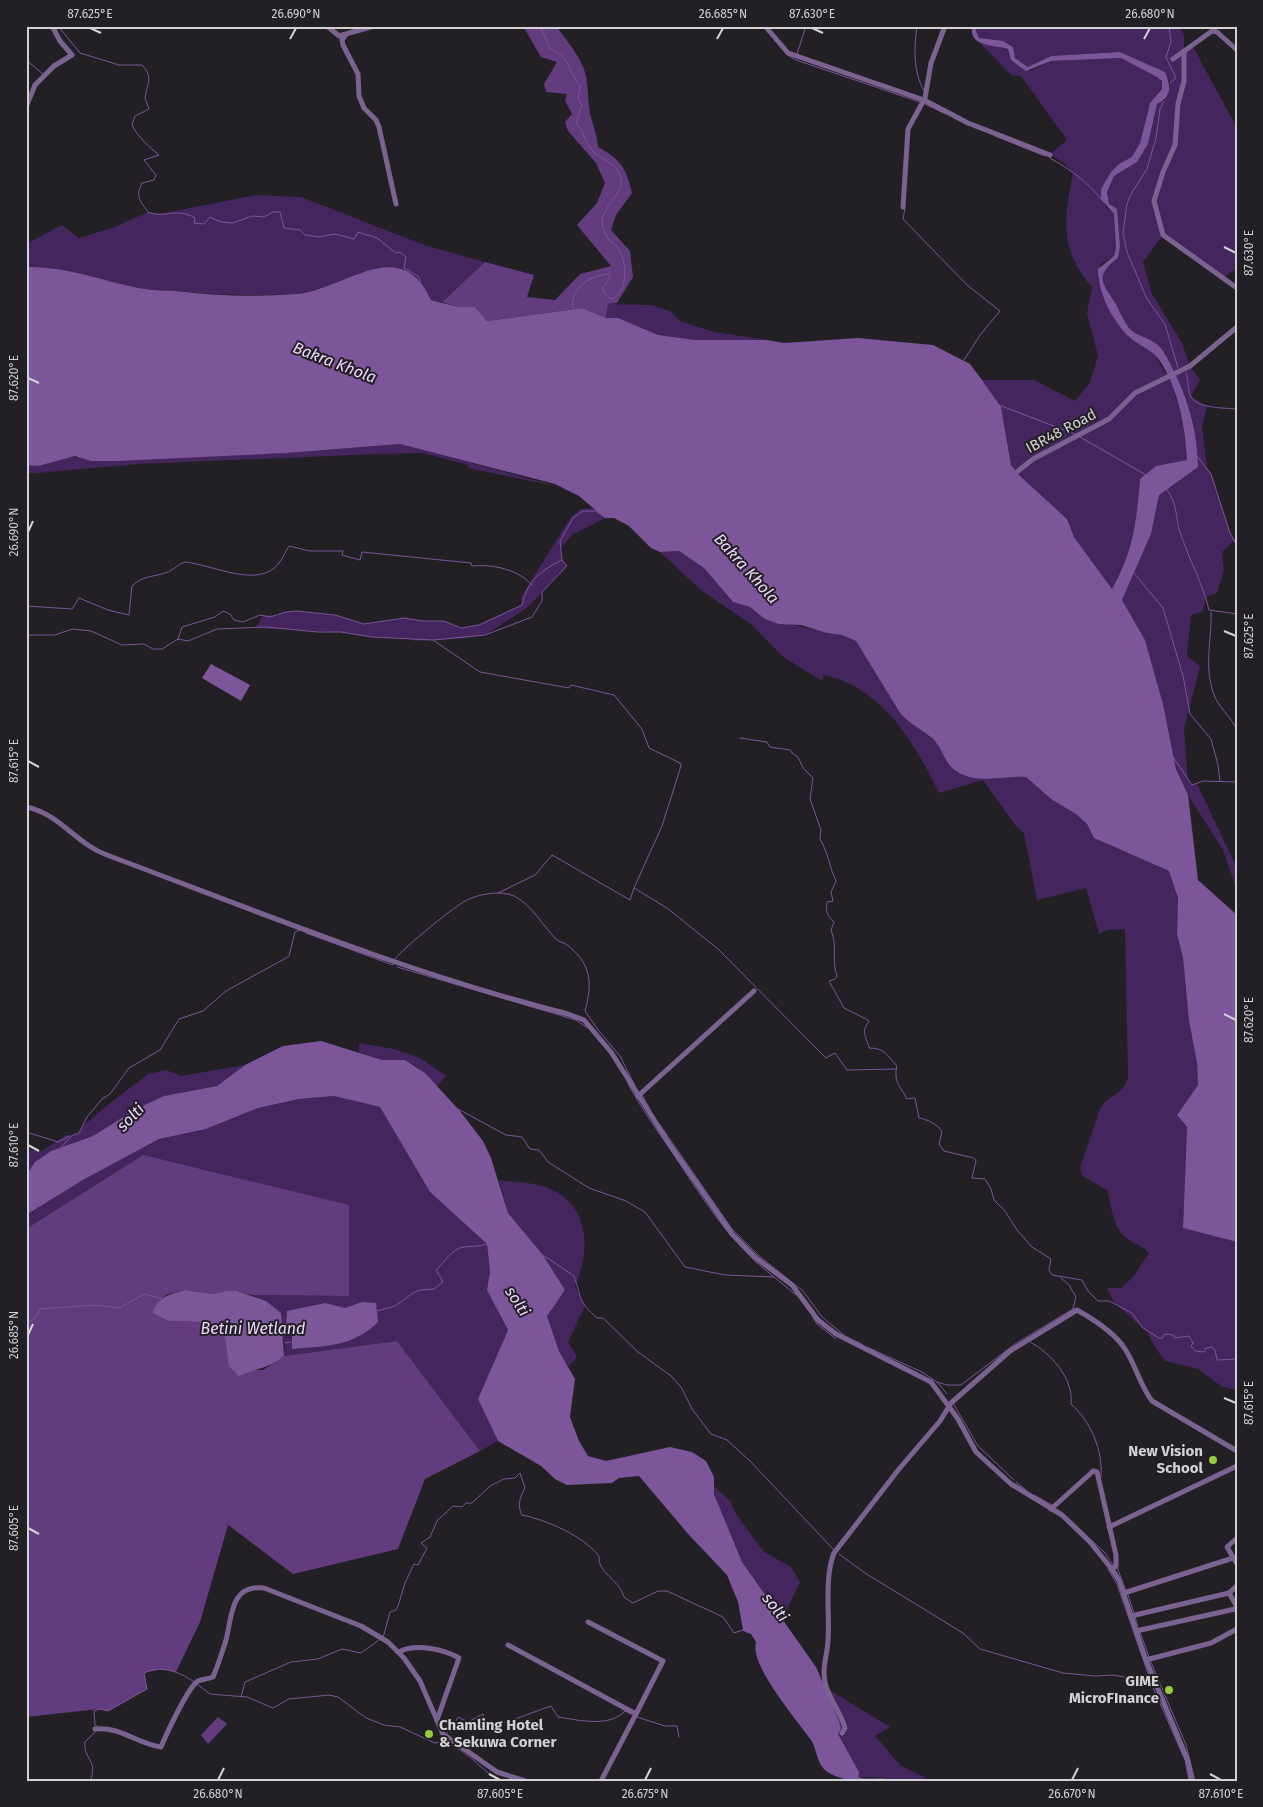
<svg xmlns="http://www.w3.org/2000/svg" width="1263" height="1807" font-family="'Fira Sans',sans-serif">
<rect width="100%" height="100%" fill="#222024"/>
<g fill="#45255d">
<path d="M977 26H1180L1184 35V50L1192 45 1237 128V268L1224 277 1163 235 1143 262 1152 294 1182 343 1190 366 1200 380 1191 396 1207 407 1202 426 1207 468 1211 474 1230 533 1235 540 1222 552 1224 570 1217 593 1206 597 1203 611 1191 615 1187 656 1200 666 1184 729 1188 780 1192 785 1197 784 1237 868V890L1223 850 1188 795 1176 769 1163 704 1145 640 1122 600 1151 534 1159 494 1198 467C1198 426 1184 385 1163 351 1154 337 1138 338 1129 328 1124 321 1120 312 1116 304 1102 283 1094 276 1118 258L1120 246 1117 209 1109 205 1107 192 1114 176 1137 162 1148 144 1157 104 1164 101 1168 95 1170 83 1165 72 1120 52 1051 56 1028 67 1015 58 1013 46 979 38 976 31Z"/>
<path d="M981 44 996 45 1008 49 1011 60 1030 71 1051 61 1121 58 1157 77 1162 81V89L1150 103 1140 143 1132 158 1119 164 1101 189 1106 207 1114 214 1116 248 1114 256 1101 264 1098 282 1128 336 1152 350 1173 386 1183 422 1187 461 1156 466 1140 479C1136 523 1134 549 1112 589L1074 537 1067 519 1020 476 1011 465 1001 407 982 380H1034L1075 401 1090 382 1098 356 1087 313 1092 287C1059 250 1064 218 1073 173L1064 163 1050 154 1067 140 1021 76 1011 75Z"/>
<path d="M256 195 301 197 424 245 485 262 442 302 431 300C401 232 343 290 296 294 255 296 215 295 175 291 165 290 155 291 145 289 104 282 69 266 26 267V244L62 225 79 238 115 227 148 212 160 214Z"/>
<path d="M608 304 652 305 670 311 680 321 714 332 767 340C731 341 693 344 658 335 640 330 625 318 606 318Z"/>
<path d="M400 444 560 487 468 468V465L423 453 378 454 138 464 26 474V465C49 467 69 450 91 461L287 453Z"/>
<path d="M593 508 605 518 572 535 560 549 562 560 567 566 528 607 485 635 466 638 416 641 405 638 372 637 341 632 256 628 263 615 278 616 280 613 297 611 335 615 364 624 404 618 423 621H444L461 628 479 625 522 605 521 597 571 517 581 509Z"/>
<path d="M679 551 704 568 733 602 750 607 765 619 842 635 856 641 900 713C910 724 922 730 933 740 941 747 944 760 952 768 975 787 1000 775 1026 777L1051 799 1076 814 1087 824 1094 838 1169 871 1178 898 1177 934 1183 958 1189 1021 1197 1063 1198 1085 1177 1115 1187 1127 1183 1228 1237 1242V1391L1221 1386 1198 1369 1165 1361 1154 1346 1148 1333 1114 1302 1107 1288H1121L1133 1277 1149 1253C1142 1245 1133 1244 1125 1237 1113 1226 1111 1207 1108 1191L1083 1176 1080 1168 1100 1109C1107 1094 1123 1097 1128 1077L1125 929 1107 930 1099 934 1086 888 1037 900 1024 833 1015 825 983 780 939 793C914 742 883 688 824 675L822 681 782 656 751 624 702 591 660 552Z"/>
<path d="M359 1043 394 1049 420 1058 446 1076 436 1087 419 1068 405 1060H382L359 1053Z"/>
<path d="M245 1065 217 1086 164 1096 137 1109 93 1136 51 1151 29 1170 26 1175V1149L42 1151 67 1135 71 1136 79 1133 83 1126 104 1108 148 1074 166 1070 181 1076Z"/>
<path d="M334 1096 380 1107 430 1192 487 1244 490 1271 487 1290 508 1330 478 1399 498 1441 480 1451 397 1341 284 1356 285 1343 266 1301 251 1295 349 1296 143 1155 26 1229V1215L83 1180 159 1139 206 1129 258 1108 299 1099Z"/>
<path d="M499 1180C514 1182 533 1182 548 1188 590 1204 591 1251 575 1286L585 1306 568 1342 577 1357 569 1366 559 1351 547 1315 565 1290 543 1255 508 1213Z"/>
<path d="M714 1486 730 1501 736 1514 764 1552 791 1567 800 1582 788 1607 784 1625 742 1562 714 1494Z"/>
<path d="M826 1688 890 1727 875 1736 901 1766 932 1781H893L884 1777H858V1772L838 1734Z"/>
</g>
<g fill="#633c80">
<path d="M523 26H556C567 41 582 58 586 76 588 88 588 101 590 114 593 125 597 135 598 147 621 160 626 167 632 193L616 215 611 230 630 251 633 277 617 303 608 304 606 318 582 308 487 321 475 307H458L442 302 485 262 534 275 527 297 555 300 580 274 611 266 577 225 597 203 605 183 596 163 568 131 565 122 572 114 565 101 567 94 546 92 544 84 557 62 541 57Z"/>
<path d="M143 1155 349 1205V1296L251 1295 237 1291H225L214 1294 185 1290 166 1295 159 1302 169 1321 199 1322 226 1337 239 1375 254 1370H263L284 1356 397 1341 480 1451 425 1479 398 1549 293 1574 228 1525 200 1622 176 1672 160 1669 144 1673 147 1689 108 1711 99 1709 26 1717V1229Z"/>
<path d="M218 1717 227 1724 208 1744 201 1735Z"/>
</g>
<g fill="#7c559b">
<path d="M972 26H977L976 31 979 38 1003 41 1013 47 1015 58 1028 67 1051 56 1120 52 1165 72C1171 85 1172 98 1157 104L1148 144 1137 162 1114 176 1107 192 1109 204 1117 209 1120 246 1118 258C1094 276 1102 283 1116 304 1120 312 1124 321 1129 328 1138 338 1154 337 1163 351 1184 386 1198 426 1198 467L1159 495 1151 534 1122 600 1145 640 1163 704 1176 769 1188 795 1198 880 1237 915V1242L1183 1228 1187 1127 1177 1115 1198 1085 1197 1063 1189 1021 1183 958 1177 934 1178 898 1169 871 1094 838 1087 824 1076 814 1051 799 1026 777C1000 775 975 787 952 768 944 760 941 747 933 739 922 730 910 724 900 713L856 641 842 635 827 633 801 625 779 624 765 619 750 607 733 602 704 568 679 551 660 552 651 548 629 526 614 518H605L579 496 555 484 400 444 287 453 116 461H91L75 456 38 466 26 465V267C69 266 104 282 145 289 155 291 165 290 175 291 215 296 256 297 296 294 344 290 401 232 431 300L458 307H475L487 321 582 308 606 318H618L658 335 695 340H767L784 343 858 338 933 345 970 364 982 380 1001 407 1011 465 1020 476 1067 519 1074 537 1112 589C1134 549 1136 523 1140 479L1156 466 1187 460C1185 426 1179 391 1160 361 1151 348 1137 345 1127 335 1111 318 1098 292 1098 269L1114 256 1116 248 1114 214 1101 199V189L1111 172 1119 164 1132 157 1140 143 1150 103 1162 89V81L1157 77 1121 58 1051 61 1026 71 1011 60 1008 49C993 44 969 48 972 26Z"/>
<path d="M211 664 250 685 241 701 202 678Z"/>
<path d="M321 1041 382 1060H405L425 1073 459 1110 483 1141 491 1158 508 1213 543 1255 565 1290 547 1316 559 1351 575 1379 570 1417 579 1441 588 1456 606 1461 670 1447 692 1452 706 1461 714 1477V1494L742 1562 816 1667 839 1721 841 1728 838 1734 859 1772 858 1777C871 1781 881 1775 893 1781 871 1781 849 1784 829 1773 816 1765 818 1751 811 1740 797 1720 749 1665 756 1642L751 1634 743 1630 738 1602 727 1575 689 1535 639 1476 619 1478 612 1483 567 1485 555 1479 541 1466 498 1441 478 1399 508 1330 487 1290 490 1271 487 1244 430 1192 380 1107 334 1096 299 1099 258 1108 206 1129 159 1139 83 1180 26 1215V1175L35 1162 51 1151 93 1136 136 1109 164 1096 217 1086 245 1065 283 1046Z"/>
<path d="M185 1290 214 1294 225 1291H237L266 1301 281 1313 284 1356C270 1368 255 1369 239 1376L229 1366 225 1337 199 1322 169 1321 153 1313C157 1297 171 1294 185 1290Z"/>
<path d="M362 1302 376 1303 378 1322C353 1347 325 1346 292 1349V1335L286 1328 287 1311 325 1303 345 1308Z"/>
</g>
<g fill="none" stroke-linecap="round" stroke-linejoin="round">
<g stroke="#7c559b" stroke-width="1">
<path d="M58 26 80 53 119 65H142C154 77 147 84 145 98L149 109 135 116 132 125C137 136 149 147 159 155L144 160 156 175 154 180 142 183C135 196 140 201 148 212 163 219 177 207 195 218L194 223 204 224 210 217 221 222 233 223 252 216 264 217 273 212H280L284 228 300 230 305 235 319 237 335 234 354 239 358 232 377 238 396 253 400 252 406 257 404 268 418 276 421 282"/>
<path d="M540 26 550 49C570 56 568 71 580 86L578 100 582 105 576 123C584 131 585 144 594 152 602 160 616 163 620 175 628 193 597 208 603 227 607 243 614 241 620 251 627 264 628 294 611 299L604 293 603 288 610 278 609 274C591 275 569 287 573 309"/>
<path d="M917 26C914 48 913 71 924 91"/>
<path d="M1169 26 1171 42 1166 57 1176 78 1170 83"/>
<path d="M786 54 796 60 920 102"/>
<path d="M797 54 806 26"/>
<path d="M26 60 43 74"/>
<path d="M1164 101 1160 109 1156 138 1147 169 1131 194 1127 204 1123 233 1127 252 1147 299 1165 324 1178 368"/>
<path d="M925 104 946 114"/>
<path d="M995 136 1045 156"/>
<path d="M1050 158C1068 168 1089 183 1101 199"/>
<path d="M905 208 903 219 967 285 1000 311 980 335 964 360"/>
<path d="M1186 373C1189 380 1187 389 1191 397 1197 408 1224 408 1237 409"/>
<path d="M999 405 1077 435"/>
<path d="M1080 437 1146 475"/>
<path d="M1197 456 1211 474 1230 533 1237 546"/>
<path d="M1165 488C1178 501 1175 517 1180 532 1189 559 1202 582 1209 610L1237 614"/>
<path d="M1134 573 1163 608 1183 676 1190 714 1211 739 1218 765 1220 781"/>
<path d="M26 606 72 609 79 598 108 610 129 615 132 586C143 575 155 577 168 572 175 569 178 564 185 562 211 564 259 590 279 563 283 558 285 552 289 546L310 551H343L342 555 360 560 362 552 471 563 472 566C492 564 518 569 532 585"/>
<path d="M1211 612C1212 640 1204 663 1213 692 1217 707 1232 716 1237 731"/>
<path d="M26 635H55L72 629 91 631 122 645 144 644 153 649H162L178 639 182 627 215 617 223 611 230 614 234 620 243 622 260 615 270 617 286 612 297 611 335 615 364 624 404 618 423 621H444L461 628 479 625 522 605C528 580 540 571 562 560L560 541 573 518 583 511H596L606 518"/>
<path d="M178 639 188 641 217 629 266 627 318 632H341L372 637 433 640 480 672 569 688 571 685 614 695 642 729 649 748 680 763 681 766 662 826 634 888"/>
<path d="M434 640 485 635 532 617 542 601V592L567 566 562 560"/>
<path d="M740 738 767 742 770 747 790 750 792 753 798 757 803 768 813 778 810 799 821 830 820 839C828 852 829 866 836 881L831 892 833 901 827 902C825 913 828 915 834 922L831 930C838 947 831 961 837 976L835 979 829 981 844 1008 868 1020 869 1022C860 1031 867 1038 869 1048 886 1048 887 1056 897 1066 893 1081 900 1086 907 1099L915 1098 919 1118C926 1119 938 1124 942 1132L939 1144 944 1151 974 1158 976 1161 972 1178 985 1179 991 1189 994 1200 1005 1211 1017 1230 1032 1247 1051 1259 1049 1270 1052 1275 1082 1280 1088 1291 1098 1301H1109L1132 1313 1143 1328 1159 1338H1162L1165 1334 1173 1335 1175 1338 1189 1336 1193 1343 1191 1346 1195 1351 1204 1352 1206 1348 1212 1347 1215 1350 1217 1360 1237 1359"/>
<path d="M1173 757 1192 785 1203 781 1237 782"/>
<path d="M498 893 535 875 552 855 630 900 634 888 667 908 718 949 826 1058 835 1053 847 1070 896 1069"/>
<path d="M306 933 393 965 394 963"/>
<path d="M395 959C403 948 457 904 469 899 481 894 501 890 514 896 532 905 542 925 556 939 559 942 562 942 566 944 591 963 593 982 585 1011L599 1031 620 1056 635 1086"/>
<path d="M397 967 576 1020 588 1028"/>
<path d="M628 1084C642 1110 660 1134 676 1158 705 1202 732 1245 774 1277"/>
<path d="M642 1095 650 1109"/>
<path d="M458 1109 506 1135 522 1137 530 1149 539 1150 548 1162 589 1188 626 1201 645 1212 685 1267 725 1275 774 1277 796 1295"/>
<path d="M660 1125 732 1229 759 1256 803 1291 822 1317 845 1336 863 1345"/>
<path d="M26 1132 58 1142 69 1136"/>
<path d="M60 1149 71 1136 79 1133 87 1117 102 1099 110 1094 129 1068 160 1050 179 1019 203 1011 226 991 286 958 289 956 295 932 300 930"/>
<path d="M543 1255 574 1276C582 1298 577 1300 597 1318H603L638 1352 671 1376 681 1387 692 1409 711 1434 727 1440 750 1461 834 1550"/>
<path d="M377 1311 395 1306 413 1293 420 1290 434 1289 443 1282 436 1270C444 1263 452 1248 464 1247 472 1246 478 1247 487 1244"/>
<path d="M812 1316 817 1324 836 1339"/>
<path d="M26 1324 35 1318 40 1309 95 1305 120 1308 144 1294 162 1299"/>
<path d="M1030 1342C1051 1353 1074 1379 1071 1404 1091 1422 1103 1450 1101 1477"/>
<path d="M285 1343 291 1342"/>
<path d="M869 1348 922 1372 937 1382 947 1394"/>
<path d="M937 1382 947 1385H961L1015 1344 1073 1309 1076 1297 1069 1285 1061 1278"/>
<path d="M953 1403 978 1446 1014 1480"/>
<path d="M1016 1482 1026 1490"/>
<path d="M1034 1495 1052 1505"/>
<path d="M1066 1516 1105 1553 1113 1565"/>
<path d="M839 1554 865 1573 963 1633 980 1649 1063 1673 1095 1676 1113 1675 1135 1679 1152 1685 1185 1760 1189 1781"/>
<path d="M1117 1567 1126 1591"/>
<path d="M1108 1569 1117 1584 1152 1685"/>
<path d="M1128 1595 1134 1613"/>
<path d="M1135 1617 1138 1627"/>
<path d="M1140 1632 1149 1657"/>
<path d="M383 1638 390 1612 396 1610 398 1606 405 1583 414 1564 418 1565 427 1548 421 1543 430 1537 437 1521 453 1506 462 1507 466 1503H472L490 1486 504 1479 515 1478 520 1473 525 1488C520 1496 517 1506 522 1515 547 1520 583 1536 599 1556 598 1574 618 1578 624 1597L633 1603 658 1591H667L723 1617 734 1633 743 1630 748 1633"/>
<path d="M1150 1660 1186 1745 1195 1781"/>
<path d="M197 1684 210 1694 247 1697 273 1708 289 1699 329 1695 338 1697 366 1718 384 1725 400 1727 435 1743 440 1742 443 1737"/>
<path d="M241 1697 245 1682 291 1662 318 1659 342 1649 361 1653 379 1640"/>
<path d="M637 1717 665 1726H677L679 1737"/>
<path d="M97 1726 95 1725 94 1711 100 1709 108 1711 147 1689 144 1673C160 1665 179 1671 194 1682"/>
<path d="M446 1734 451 1729 458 1717 468 1722 483 1714 490 1728 551 1706 558 1717C579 1720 609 1728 625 1711L631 1714"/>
<path d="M441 1743C463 1744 481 1771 500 1781"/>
<path d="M90 1781C99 1760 83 1760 85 1742L96 1731"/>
</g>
<g stroke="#7b6291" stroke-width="5">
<path d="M327 26 339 36 374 26"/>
<path d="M765 26 788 53 924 100 968 123 1050 155"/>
<path d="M345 36 342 40 343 45 358 74 359 96 364 108 376 120 379 127 396 204"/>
<path d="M1184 51V81L1178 104 1175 145 1163 172 1154 201 1163 235 1237 288"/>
<path d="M1173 59 1212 31 1217 32 1237 50"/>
<path d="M26 107 35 85 54 66 72 55 60 41 52 26"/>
<path d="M903 207 908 129 925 98 931 63 945 26"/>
<path d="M1018 471 1033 459 1109 419 1135 393 1190 366 1237 327"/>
<path d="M26 807C59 813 76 844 107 855 259 912 410 974 568 1014L584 1020 611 1052 670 1145 732 1234 756 1258 792 1285 818 1320 836 1334 931 1382 958 1419 976 1452 1011 1484 1062 1515 1090 1542 1111 1568 1119 1580 1146 1660 1188 1761 1192 1781"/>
<path d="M638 1096 754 991"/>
<path d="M1051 1509 1090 1474 1093 1471 1097 1472 1116 1555V1566L1112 1569"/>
<path d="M1109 1527 1237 1466"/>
<path d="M1237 1538 1227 1547 1237 1564"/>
<path d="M1124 1593 1233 1558"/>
<path d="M1131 1616 1229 1593 1237 1586"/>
<path d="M1136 1631 1235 1609 1236 1605 1229 1593"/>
<path d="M508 1645 636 1714 663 1661 588 1622"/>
<path d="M399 1652C414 1643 444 1649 459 1658L437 1720"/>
<path d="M1146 1660 1211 1643 1237 1629"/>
<path d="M95 1729C120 1726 137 1744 161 1747 166 1735 188 1687 198 1681 202 1679 208 1679 213 1677 218 1665 222 1653 226 1640 232 1617 230 1584 264 1588L361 1626 388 1642 404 1658 420 1681 443 1734 497 1772 525 1781"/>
<path d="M842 1733 845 1728C841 1713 830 1700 826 1686 821 1669 827 1657 828 1641 830 1613 824 1578 834 1553L899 1469 940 1421 951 1403 1010 1351 1077 1310C1093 1319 1115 1333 1125 1349 1136 1366 1140 1385 1152 1401L1237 1451"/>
<path d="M601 1781 636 1714"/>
</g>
</g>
<path fill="none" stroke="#d2d1d4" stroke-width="2" d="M90 28 101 33M812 28 823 33M290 39 296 28M717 39 723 28M1144 39 1150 28M1224 247 1236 253M28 378 39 383M28 532 33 521M1224 631 1236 636M28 761 39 767M1224 1014 1236 1020M28 1145 39 1151M28 1335 33 1324M1224 1398 1236 1403M28 1528 39 1534M489 1774 500 1780M1210 1774 1221 1780M218 1780 224 1768M645 1780 651 1768M1072 1780 1078 1768"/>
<g fill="#94cc3c" stroke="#222024" stroke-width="2">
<circle cx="1213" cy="1460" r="5"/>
<circle cx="1169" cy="1690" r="5"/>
<circle cx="429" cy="1734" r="5"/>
</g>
<g text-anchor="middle" stroke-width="4" stroke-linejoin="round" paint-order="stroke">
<g font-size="15" fill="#d2d1d4" stroke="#222024">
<text transform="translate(1061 431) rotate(-28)" y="5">IBR48 Road</text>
</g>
<g font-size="15" font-weight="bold" fill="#d2d1d4" stroke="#222024" text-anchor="end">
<text x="1203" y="1456">New Vision<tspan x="1203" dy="17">School</tspan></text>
<text x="1159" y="1686">GIME<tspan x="1159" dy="17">MicroFInance</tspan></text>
<text x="439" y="1730" text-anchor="start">Chamling Hotel<tspan x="439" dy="17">&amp; Sekuwa Corner</tspan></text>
</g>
<g font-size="16" font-style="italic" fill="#ecd7ff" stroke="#222024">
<text transform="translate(335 362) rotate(21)" y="6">Bakra Khola</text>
<text transform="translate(747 568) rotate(48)" y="6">Bakra Khola</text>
<text transform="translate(130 1117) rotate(-46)" y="6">solti</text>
<text transform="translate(518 1301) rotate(57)" y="6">solti</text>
<text x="253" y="1334">Betini Wetland</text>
<text transform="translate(776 1607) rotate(52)" y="6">solti</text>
</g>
</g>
<rect width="1263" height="1807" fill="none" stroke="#222024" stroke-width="55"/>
<rect x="28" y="28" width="1208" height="1752" fill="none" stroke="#d2d1d4" stroke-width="2"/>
<g font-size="12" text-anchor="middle" fill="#d2d1d4">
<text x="90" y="18">87.625°E</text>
<text x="296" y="18">26.690°N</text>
<text x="723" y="18">26.685°N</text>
<text x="812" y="18">87.630°E</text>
<text x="1150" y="18">26.680°N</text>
<text transform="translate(1249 253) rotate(-90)" y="4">87.630°E</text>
<text transform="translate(14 378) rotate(-90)" y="4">87.620°E</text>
<text transform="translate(14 532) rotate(-90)" y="4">26.690°N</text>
<text transform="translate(1249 636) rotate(-90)" y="4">87.625°E</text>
<text transform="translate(14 761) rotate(-90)" y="4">87.615°E</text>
<text transform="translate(1249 1020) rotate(-90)" y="4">87.620°E</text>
<text transform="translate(14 1145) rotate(-90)" y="4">87.610°E</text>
<text transform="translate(14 1335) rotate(-90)" y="4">26.685°N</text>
<text transform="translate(1249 1403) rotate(-90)" y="4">87.615°E</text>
<text transform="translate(14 1528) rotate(-90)" y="4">87.605°E</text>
<text x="218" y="1798">26.680°N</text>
<text x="500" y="1798">87.605°E</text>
<text x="645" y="1798">26.675°N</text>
<text x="1072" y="1798">26.670°N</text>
<text x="1221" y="1798">87.610°E</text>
</g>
</svg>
